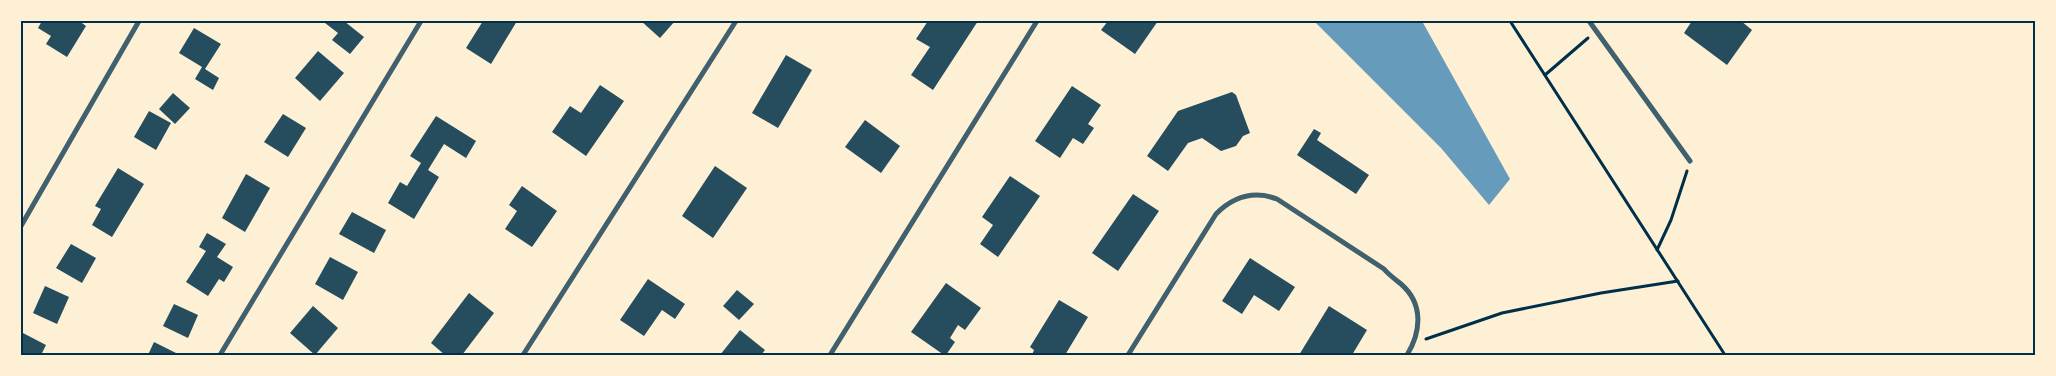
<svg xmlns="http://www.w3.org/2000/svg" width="2056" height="376" font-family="Montserrat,sans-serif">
<rect width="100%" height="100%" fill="#fdf0d5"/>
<path fill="#669bbc" d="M1314 21H1422L1510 179 1489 205 1441 148Z"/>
<g fill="#264d5e">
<path d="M42 21H79L86 26 67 57 46 44 51 36 38 28Z"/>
<path d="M327 21H344L364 37 350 54 332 40 338 33 325 23Z"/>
<path d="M483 21H517L491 64 466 48Z"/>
<path d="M641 21H675L660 38Z"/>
<path d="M928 21H978L933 90 911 75 930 47 916 39Z"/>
<path d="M1108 21H1158L1135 54 1101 30Z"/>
<path d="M1692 21H1741L1752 30 1727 65 1684 33Z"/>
<path d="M194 28 221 44 205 69 219 78 213 90 195 79 202 67 179 53Z"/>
<path d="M318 51 344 73 320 101 295 78Z"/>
<path d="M786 55 812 70 778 128 752 113Z"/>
<path d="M600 85 624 101 586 156 552 132 570 106 581 113Z"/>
<path d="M1072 86 1101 105 1088 124 1094 128 1083 144 1073 138 1060 158 1035 141Z"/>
<path d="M1232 92 1236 95 1250 133 1243 136 1236 146 1221 151 1202 138 1188 143 1168 171 1147 156 1178 111Z"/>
<path d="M173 93 190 108 175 124 159 109Z"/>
<path d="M149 111 171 123 156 150 134 137Z"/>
<path d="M283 114 306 128 288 157 264 142Z"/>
<path d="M436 116 476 141 466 158 444 144 428 170 439 177 414 219 388 203 400 182 407 186 421 163 410 156Z"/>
<path d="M865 120 900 146 881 173 845 147Z"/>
<path d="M1314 129 1321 133 1317 140 1369 175 1356 194 1297 155Z"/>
<path d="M715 166 747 188 713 238 682 216Z"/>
<path d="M118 168 144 184 112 237 92 225 101 209 95 206Z"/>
<path d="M246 174 270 188 245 232 222 218Z"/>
<path d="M1010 176 1040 196 998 257 980 244 993 225 982 217Z"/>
<path d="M522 186 557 211 532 247 505 229 517 211 509 205Z"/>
<path d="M1133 194 1159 211 1118 271 1092 253Z"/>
<path d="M352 212 386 230 374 253 339 234Z"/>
<path d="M207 233 226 244 217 257 233 267 224 282 219 279 208 296 186 282 206 251 199 247Z"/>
<path d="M71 244 96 258 82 283 56 268Z"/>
<path d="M330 257 358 272 343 300 315 284Z"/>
<path d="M1250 258 1295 287 1279 311 1254 295 1242 314 1222 301Z"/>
<path d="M648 279 685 304 675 319 662 310 644 336 620 320Z"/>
<path d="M946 283 981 308 965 330 958 325 950 338 955 342 946 355H944L911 332Z"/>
<path d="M45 286 69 297 57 324 33 313Z"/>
<path d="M737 290 754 304 739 320 723 306Z"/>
<path d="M469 293 494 313 462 355H445L431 343Z"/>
<path d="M1059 300 1088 317 1065 355H1032L1034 350 1030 347Z"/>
<path d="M174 304 198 315 188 338 163 326Z"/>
<path d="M313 306 338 328 315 355 290 333Z"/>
<path d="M1329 306 1367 330 1352 355H1299Z"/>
<path d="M740 330 765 350 761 355H720Z"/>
<path d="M21 332 46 345 41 355H21Z"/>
<path d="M154 342 180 355H148Z"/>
</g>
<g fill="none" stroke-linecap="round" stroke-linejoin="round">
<g stroke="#003049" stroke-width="3">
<path d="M1510 21 1725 355"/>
<path d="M1545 75 1588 38"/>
<path d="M1657 250 1671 220 1687 171"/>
<path d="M1426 339 1502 313 1601 293 1678 281"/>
</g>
<g stroke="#3f606c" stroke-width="5">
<path d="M1589 21 1690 161"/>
<path d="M21 226 139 21"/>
<path d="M220 355 421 21"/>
<path d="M523 355 736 21"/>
<path d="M830 355 1037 21"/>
<path d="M1128 355 1216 214C1233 197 1253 190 1277 199L1384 269C1389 275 1395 279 1401 284 1424 304 1421 332 1407 355"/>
</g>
</g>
<rect width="2056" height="376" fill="none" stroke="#fdf0d5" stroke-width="45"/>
<rect x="22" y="22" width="2012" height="332" fill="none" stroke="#003049" stroke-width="2"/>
</svg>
